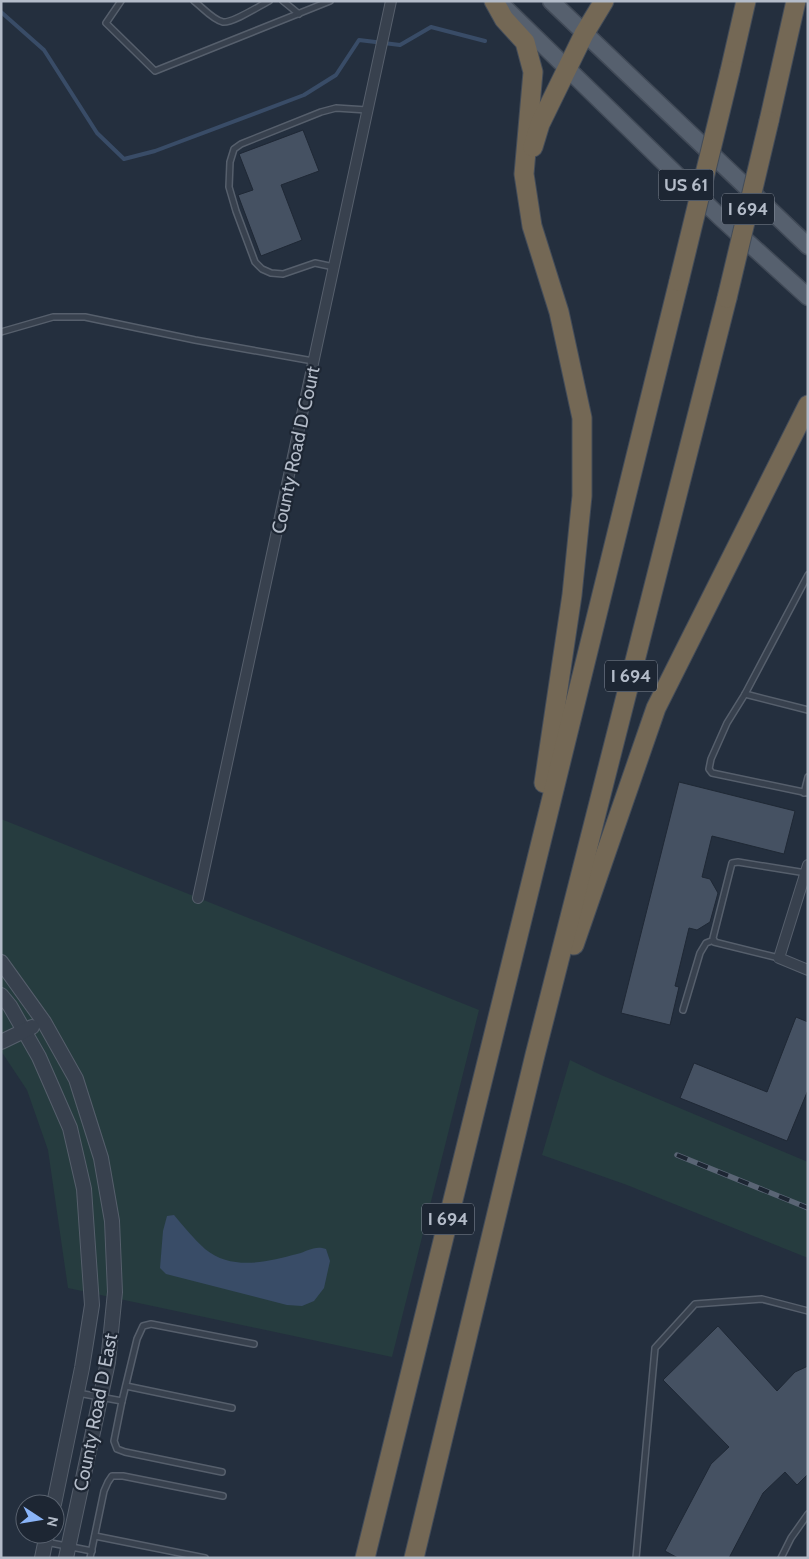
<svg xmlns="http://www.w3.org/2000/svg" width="809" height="1559" font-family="Cabin,sans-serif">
<rect width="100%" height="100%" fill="#242f3e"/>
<g fill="#263c3f">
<path d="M1 819 479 1010 392 1357 68 1288 48 1150 27 1090 1 1051Z"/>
<path d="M570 1060 601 1075 808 1162V1258L627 1185 542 1155Z"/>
</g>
<path fill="#394c67" d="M174 1215C184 1227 194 1239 205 1249 232 1271 267 1262 297 1254 308 1251 315 1245 326 1249L330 1261 324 1288 314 1301 302 1306 287 1305 166 1274 160 1268 163 1231 167 1216Z"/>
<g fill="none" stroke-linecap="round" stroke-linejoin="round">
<path stroke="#394c67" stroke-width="4" d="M1 12 44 50 97 133 124 159 155 151 304 95 336 75 359 40 400 45 431 27 485 41"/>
</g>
<g fill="#455162" stroke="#1f2835">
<path d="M303 130 319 171 281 185 302 240 261 256 238 195 253 190 239 154Z"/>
<path d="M679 782 795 811 784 854 712 836 702 877 710 879 718 893 710 922 697 930 689 928 675 986 679 987 670 1025 621 1013Z"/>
<path d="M796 1017 808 1022V1090L787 1141 680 1098 694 1063 767 1092Z"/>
<path d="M718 1326 777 1391 795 1372 808 1366V1474L797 1485 785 1472 763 1493 729 1558H678L665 1551 711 1464 729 1447 663 1380Z"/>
</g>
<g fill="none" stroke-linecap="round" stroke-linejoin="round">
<defs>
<g id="service">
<path d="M121 1 106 23 155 71 330 1"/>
<path d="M194 1C202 7 213 20 223 22 233 23 259 6 269 1"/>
<path d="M283 1 299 14"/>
<path d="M334 267 315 263 283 274 271 273 262 269 255 262 236 211 229 187 230 162 234 149 241 144 321 112 336 108 367 110"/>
<path d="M1 332 53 317H85L195 340 313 361"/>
<path d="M808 575 745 694 727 723 711 759 709 769 712 773 808 793"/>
<path d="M745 694 808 710"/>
<path d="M804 793 808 777"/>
<path d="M779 958 714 942 713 938 732 863 738 862 806 873"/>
<path d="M683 1010 700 953 706 943 714 940"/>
<path d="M126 1386 232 1408"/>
<path d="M78 1393 122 1401"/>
<path d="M222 1472 125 1452 117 1449 114 1441 122 1401 137 1339 143 1326 151 1324 254 1344"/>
<path d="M95 1536 205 1558"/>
<path d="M46 1542 92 1551"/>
<path d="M90 1558 104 1491 108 1482 112 1476H123L223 1496"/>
<path d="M636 1558 655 1348 695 1304 762 1299 808 1311"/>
<path d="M781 1558 791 1538 808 1514"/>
</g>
<g id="minor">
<path d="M808 865 779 958 808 970"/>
<path d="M198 898 391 1"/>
</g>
<g id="tertiary">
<path d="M1 962 44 1022 76 1079 101 1158 112 1221 115 1292 108 1362 66 1558"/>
<path d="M1 995 10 1006 39 1057 70 1128 84 1189 92 1305 82 1368 54 1504"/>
<path d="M1 1042 32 1027"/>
<path d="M42 1558 47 1534"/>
</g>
<g id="primary">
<path d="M551 1 808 246"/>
<path d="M502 5 720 217 808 297"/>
</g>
<g id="motorway">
<path d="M494 1 504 19 525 42 533 72 524 174 532 226 559 312 582 418V496L572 595 544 783"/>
<path d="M730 71 746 1"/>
<path d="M769 121 796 1"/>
<path d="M533 147 540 124 584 34 604 1"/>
<path d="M574 945 656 708 808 405"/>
<path d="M365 1558 679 281"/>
<path d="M414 1558 535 1055 727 298"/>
</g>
</defs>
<use href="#service" stroke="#565f6c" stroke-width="8"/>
<use href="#minor" stroke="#565f6c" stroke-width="12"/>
<use href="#tertiary" stroke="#565f6c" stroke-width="16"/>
<use href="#primary" stroke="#414a57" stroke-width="19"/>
<use href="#motorway" stroke="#434c59" stroke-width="21"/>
<use href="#service" stroke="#38414e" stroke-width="5"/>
<use href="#minor" stroke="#38414e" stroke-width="10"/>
<use href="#tertiary" stroke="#38414e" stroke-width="14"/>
<use href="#primary" stroke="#56606e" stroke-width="16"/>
<use href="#motorway" stroke="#746855" stroke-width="19"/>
<defs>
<path id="rail" d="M677 1155 808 1208"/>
</defs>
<use href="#rail" stroke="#5a6575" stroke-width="5.5"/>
<use href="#rail" stroke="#1d2633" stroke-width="4" stroke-dasharray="11" stroke-linecap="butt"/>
<defs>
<g id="motorway-bridge">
<path d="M679 281 730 71"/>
<path d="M727 298 769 121"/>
</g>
</defs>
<use href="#motorway-bridge" stroke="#434c59" stroke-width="21" stroke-linecap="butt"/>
<use href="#motorway-bridge" stroke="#746855" stroke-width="19"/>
</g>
<g text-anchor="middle" stroke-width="4.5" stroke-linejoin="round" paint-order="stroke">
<g fill="#1d2633" stroke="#878f9c" stroke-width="1">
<rect x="658.5" y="169.5" width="55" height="31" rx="4"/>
<rect x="722" y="193.5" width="52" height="31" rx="4"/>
<rect x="605" y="660.5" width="52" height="31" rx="4"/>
<rect x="422" y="1203.5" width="52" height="31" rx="4"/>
</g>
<g font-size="18" font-weight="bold" fill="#b4bcc9">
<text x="686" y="191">US 61</text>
<text x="748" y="215">I 694</text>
<text x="631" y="682">I 694</text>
<text x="448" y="1225">I 694</text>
</g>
<g font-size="19" fill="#b4bcc9" stroke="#1d2633">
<text transform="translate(295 450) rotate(-78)" y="7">County Road D Court</text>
<text transform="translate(95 1412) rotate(-79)" y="7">County Road D East</text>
</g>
</g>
<rect width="809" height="1559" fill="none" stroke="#b4bcc9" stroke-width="5"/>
<g transform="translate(40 1519) rotate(102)"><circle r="24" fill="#1d2633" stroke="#59626f"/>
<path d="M0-4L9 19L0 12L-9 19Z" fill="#8ab4f8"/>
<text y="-8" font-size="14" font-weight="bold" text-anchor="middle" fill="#b4bcc9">N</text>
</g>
</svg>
